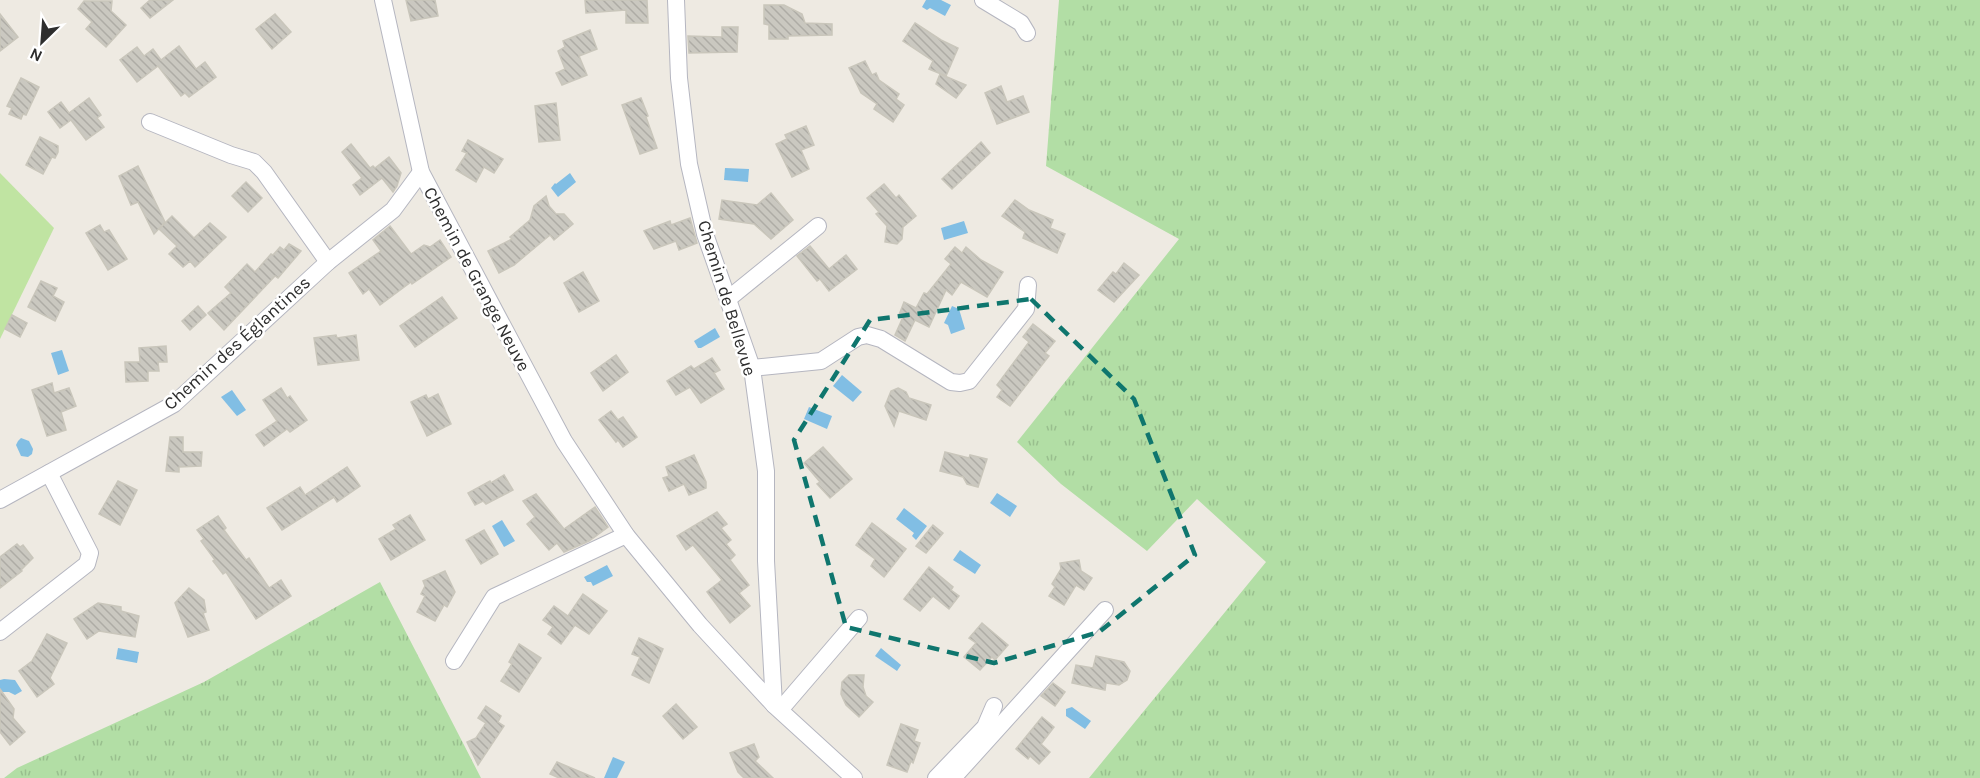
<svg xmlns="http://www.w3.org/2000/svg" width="1980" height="778" font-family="Karla,sans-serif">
<defs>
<pattern id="grass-tufts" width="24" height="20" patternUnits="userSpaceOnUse" patternTransform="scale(1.5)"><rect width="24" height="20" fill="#b2dea5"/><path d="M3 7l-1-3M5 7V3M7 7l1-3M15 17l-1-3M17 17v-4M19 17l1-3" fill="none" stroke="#99bf8e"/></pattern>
<pattern id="building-back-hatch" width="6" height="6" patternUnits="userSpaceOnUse" patternTransform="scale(1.5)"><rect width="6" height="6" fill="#cac8c0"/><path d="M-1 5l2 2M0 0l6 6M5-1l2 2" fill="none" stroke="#aeaca5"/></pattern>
</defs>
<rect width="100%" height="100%" fill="#eeeae2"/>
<g fill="url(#grass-tufts)">
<path d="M1059 0H1980V778H1089L1266 562 1197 499 1147 551 1061 484 1017 442 1179 239 1046 166Z"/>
<path d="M380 582 481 778H4L17 768 204 682Z"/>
</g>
<path fill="#c0e4a2" d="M0 173 54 228 0 339Z"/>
<g fill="#81bee4">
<path d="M926 0H941L951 5 945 16 930 8 927 10 922 7Z"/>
<path d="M725 168 749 169 748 182 724 180Z"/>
<path d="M570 173 576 182 558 197 551 188 555 183 556 184Z"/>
<path d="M964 221 968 233 944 240 941 228Z"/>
<path d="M952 306 959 309 965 329 951 334 948 325 944 323Z"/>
<path d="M715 328 720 337 701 348H698L694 341Z"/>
<path d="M62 350 69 371 58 375 51 353Z"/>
<path d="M842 375 862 392 853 402 833 386Z"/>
<path d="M232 390 246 410 237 416 221 397Z"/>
<path d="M809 407 832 416 827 429 804 419Z"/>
<path d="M21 438 29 441 33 449 32 454 28 457 21 456 16 445 18 441Z"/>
<path d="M997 493 1017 506 1010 517 990 503Z"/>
<path d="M904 508 927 526 916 540 912 536 914 533 896 519Z"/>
<path d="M502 520 515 541 504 547 492 526Z"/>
<path d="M960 550 981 565 975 574 953 560Z"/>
<path d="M607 565 613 576 593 586 591 582H587L584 577Z"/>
<path d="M118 648 139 652 137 663 116 659Z"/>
<path d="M881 648 901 665 897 671 875 656Z"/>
<path d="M4 679 15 680 22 691 15 695 9 692H0V680Z"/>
<path d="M1072 707 1091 721 1085 729 1066 716V709Z"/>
<path d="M613 757 625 762 617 778H604Z"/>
</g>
<g fill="url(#building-back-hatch)" stroke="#c9c6bb" stroke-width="1.5">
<path d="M150 0H173L150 18 141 8Z"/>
<path d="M406 0H435L438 16 411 21Z"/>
<path d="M585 0H647L648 23H626V10L586 13Z"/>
<path d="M84 1H112L111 11 126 25 106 47 86 29 92 22 78 9Z"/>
<path d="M764 5H784L802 14 805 23 832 24V35L788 36V39H769V25L764 24Z"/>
<path d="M0 14 18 37 0 51Z"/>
<path d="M275 14 291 32 272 49 256 29Z"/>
<path d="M915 23 941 40 958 48 946 76 929 69 933 61 903 41Z"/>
<path d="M722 27H738L737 52 689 53 688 36 722 37Z"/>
<path d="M590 30 597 49 579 56 587 75 562 85 556 73 565 69 558 51 565 47 563 41Z"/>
<path d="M179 46 196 69 205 62 216 77 189 97 185 93 181 96 158 66 137 82 120 60 137 47 144 56 153 49 161 60Z"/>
<path d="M865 61 872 75 876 73 879 80 899 94 896 99 904 105 893 122 874 109 877 104 861 93 849 68Z"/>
<path d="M940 74 966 85 956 98 936 84Z"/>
<path d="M21 78 39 87 26 115 23 114 21 119 9 114 12 108 7 106Z"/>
<path d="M1001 86 1007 102 1023 96 1029 112 997 124 985 93Z"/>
<path d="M89 98 101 115 97 118 104 127 86 140 71 120 60 128 48 112 61 102 69 113Z"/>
<path d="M641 98 648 116 646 117 657 148 640 154 622 105Z"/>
<path d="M556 103 560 140 539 142 535 106Z"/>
<path d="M806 126 814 145 801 150 809 169 792 177 776 144 787 139 785 135Z"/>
<path d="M40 137 58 146V152L55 158 52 157 43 174 26 165Z"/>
<path d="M468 140 503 159 494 173 484 167 476 182 456 170 467 153 462 151Z"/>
<path d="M981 142 990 153 952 189 942 179Z"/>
<path d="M351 144 370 168 373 166 375 168 389 157 401 173 397 186 393 192 382 178 360 195 353 185 362 178 342 152Z"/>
<path d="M138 166 165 222 154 234 138 202 131 205 119 176Z"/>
<path d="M246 182 262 198 248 212 232 196Z"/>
<path d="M884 184 896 198 899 195 916 216 903 227 902 239 897 244 885 242 887 226 876 214 879 212 867 198Z"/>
<path d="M771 193 793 220 771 239 754 224 719 219 722 200 757 205Z"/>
<path d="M546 196 549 206 556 214H564L573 224 554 240 550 235 514 265 499 273 488 251 512 239 510 237 530 220 534 206Z"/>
<path d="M1015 200 1029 210 1053 220 1050 228 1065 234 1057 253 1023 238 1025 232 1002 216Z"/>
<path d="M172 216 194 238 210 223 226 237 195 267 190 261 183 267 169 254 177 246 159 229Z"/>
<path d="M690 218 697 243 679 250 676 241 654 249 644 231 670 221 671 225Z"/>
<path d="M100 225 104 232 109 230 127 259 108 270 86 233Z"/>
<path d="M390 226 411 254 424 245 430 247 440 240 451 257 412 284 411 282 380 305 369 289 363 294 349 273 381 251 373 240Z"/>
<path d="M289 244 301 251 278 278 275 276 224 330 208 313 231 293 225 287 247 264 255 272 271 254 273 255 280 247 284 250Z"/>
<path d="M810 246 829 269 846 255 857 269 829 291 820 279 817 281 797 256Z"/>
<path d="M955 247 962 253 966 247 981 260 1003 272 987 297 961 282 952 295 946 290 929 327 915 320 905 341 895 335 903 317 899 315 904 302 916 308 924 293 927 294 951 264 945 259Z"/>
<path d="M1124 263 1139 275 1114 302 1098 290 1113 272 1116 274Z"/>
<path d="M583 272 599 301 579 312 564 283Z"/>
<path d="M41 281 57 288 53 296 64 302 55 321 28 307Z"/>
<path d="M442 297 457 318 415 347 400 326Z"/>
<path d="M198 306 206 315 190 330 182 321Z"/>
<path d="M12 315 27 323 20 337 5 329Z"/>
<path d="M1033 324 1055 341 1045 353 1049 356 1010 406 997 397 1002 390 997 385 1029 342 1023 337Z"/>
<path d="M336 335 337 338 356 335 359 360 318 365 314 338Z"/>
<path d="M166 346 167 362H158L159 371H148V381L126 382 125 362H140L139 348Z"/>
<path d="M616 355 628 372 603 391 591 373Z"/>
<path d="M712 358 720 370 714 373 724 389 701 403 690 387 676 395 667 381 691 366 694 369Z"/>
<path d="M52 383 54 393 69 388 76 406 61 412 66 430 47 436 32 390Z"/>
<path d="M281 388 287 398 290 396 307 420 290 432 287 429 264 446 256 435 277 421 263 400Z"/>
<path d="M898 388 906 392 909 398 931 405 926 420 899 411 894 426 885 406 891 391Z"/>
<path d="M438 394 451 424 427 436 411 402 426 395 428 399Z"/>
<path d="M611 411 618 420 623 417 637 437 623 447 618 440 616 442 599 420Z"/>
<path d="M170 437H183V452H202L201 466 179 467V472L166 471Z"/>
<path d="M823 447 852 479 830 498 817 484 820 482 804 463Z"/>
<path d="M945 452 969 458 970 455 987 459 978 487 967 484 963 477 940 471Z"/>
<path d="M694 455 706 482V488L689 495 684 484 669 491 663 478 669 476 666 467Z"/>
<path d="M347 467 360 486 337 502 334 497 282 530 267 508 300 487 305 495Z"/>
<path d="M504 475 513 490 486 504 483 501 475 505 468 493 490 481 491 483Z"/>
<path d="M118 481 137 490 120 525 99 514Z"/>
<path d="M536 494 564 529 595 507 608 527 589 541 564 552 557 543 549 550 527 524 535 517 523 501Z"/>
<path d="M717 512 727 524 721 528 731 540 726 544 735 555 730 560 749 585 739 593 750 606 730 623 707 592 722 580 693 545 686 550 677 536Z"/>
<path d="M410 515 425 540 391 560 379 539 396 529 393 525Z"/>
<path d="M218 516 226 528 224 530 246 560 249 558 269 588 281 580 291 596 256 619 226 572 223 574 213 561 215 560 201 541 204 539 197 530Z"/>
<path d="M872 523 906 549 884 577 871 566 875 559 856 545Z"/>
<path d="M933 525 943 533 926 553 916 546Z"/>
<path d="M484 530 498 554 481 564 466 540Z"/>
<path d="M17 544 20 547 23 545 33 558 21 570 22 571 0 588V557Z"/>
<path d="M1079 560 1081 571 1092 578 1084 590 1076 585 1064 605 1049 596 1055 587 1052 584 1061 569 1060 563Z"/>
<path d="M929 567 953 587 951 590 959 596 949 609 933 596 920 611 904 599Z"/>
<path d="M445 571 455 592 447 607 444 605 435 621 417 612 425 596 421 594 425 586 423 581Z"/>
<path d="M189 588 204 600 206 612 203 613 209 630 188 637 175 603Z"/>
<path d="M583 594 607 611 589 634 575 625 561 644 548 634 553 627 543 620 554 606 568 616Z"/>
<path d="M98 603 121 607V611L139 616 135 637 99 631 87 639 74 619Z"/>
<path d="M982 623 1008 645 995 660 992 657 980 670 964 657 976 643 969 638Z"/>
<path d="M47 634 67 643 50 678 54 684 37 697 19 671 32 661Z"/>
<path d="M639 638 663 649 649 683 632 675 640 657 632 654Z"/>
<path d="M519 644 541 658 519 692 501 681 512 664 509 662Z"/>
<path d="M1096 656 1124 662 1130 671 1127 680 1119 685 1106 683 1105 690 1072 683 1076 665 1093 668Z"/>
<path d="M849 675H864L863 687 866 696 873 702 859 717 846 705 841 694 842 682Z"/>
<path d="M1053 683 1065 692 1055 706 1041 696Z"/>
<path d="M0 689 14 709 13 718 25 732 10 745 0 732Z"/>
<path d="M676 704 697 727 683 739 663 716Z"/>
<path d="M486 706 501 716 498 722 504 726 478 765 467 742 476 738 486 723 478 718Z"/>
<path d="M1042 717 1054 727 1041 744 1050 752 1039 764 1030 756 1028 759 1016 749Z"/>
<path d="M901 724 918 730 914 741 920 743 913 763 911 761 907 772 887 765Z"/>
<path d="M754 744 759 757 755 761 773 778H744L738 772 730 753Z"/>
<path d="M557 762 595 778H559L550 774Z"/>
</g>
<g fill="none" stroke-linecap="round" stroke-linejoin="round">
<defs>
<g id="minor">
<path d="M383 0 421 172 564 441 626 535 700 625 774 705 854 778"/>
<path d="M676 0 679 78 689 164 705 234 752 368 766 471V561L774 705"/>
<path d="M983 0 1021 23 1027 33"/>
<path d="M150 122 231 155 254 162 264 172 328 262"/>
<path d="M728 299 818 226"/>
<path d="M752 368 821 361 858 337 867 335 881 339 951 382 960 383 969 381 1026 309 1028 285"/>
<path d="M0 500 174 404 328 262 393 210 421 172"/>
<path d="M0 632 87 564 90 553 49 473"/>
<path d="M454 661 494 597 626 535"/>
<path d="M780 710 859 618"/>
<path d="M936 778 985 727 994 706"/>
<path d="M953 778 1105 610"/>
</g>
</defs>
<use href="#minor" stroke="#b5b6c0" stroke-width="18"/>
<use href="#minor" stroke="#fff" stroke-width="16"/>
</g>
<path fill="none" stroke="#0f766e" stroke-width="4.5" stroke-dasharray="12 8" stroke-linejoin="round" d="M1031 299 1134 399 1195 555 1099 632 994 663 846 627 794 440 870 320Z"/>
<g text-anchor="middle" stroke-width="5" stroke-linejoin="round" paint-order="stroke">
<g font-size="18" fill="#2e2e2e" stroke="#fff">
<text transform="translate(477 279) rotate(62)" y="6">Chemin de Grange Neuve</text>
<text transform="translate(727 298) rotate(73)" y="6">Chemin de Bellevue</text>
<text transform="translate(237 343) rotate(-42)" y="6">Chemin des Églantines</text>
</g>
</g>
<g transform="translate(42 42) rotate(205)" stroke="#ffffff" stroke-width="4.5" paint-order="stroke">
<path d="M0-4.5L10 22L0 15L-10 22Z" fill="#2e2e2e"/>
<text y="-9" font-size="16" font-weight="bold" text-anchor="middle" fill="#2e2e2e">N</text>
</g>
</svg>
